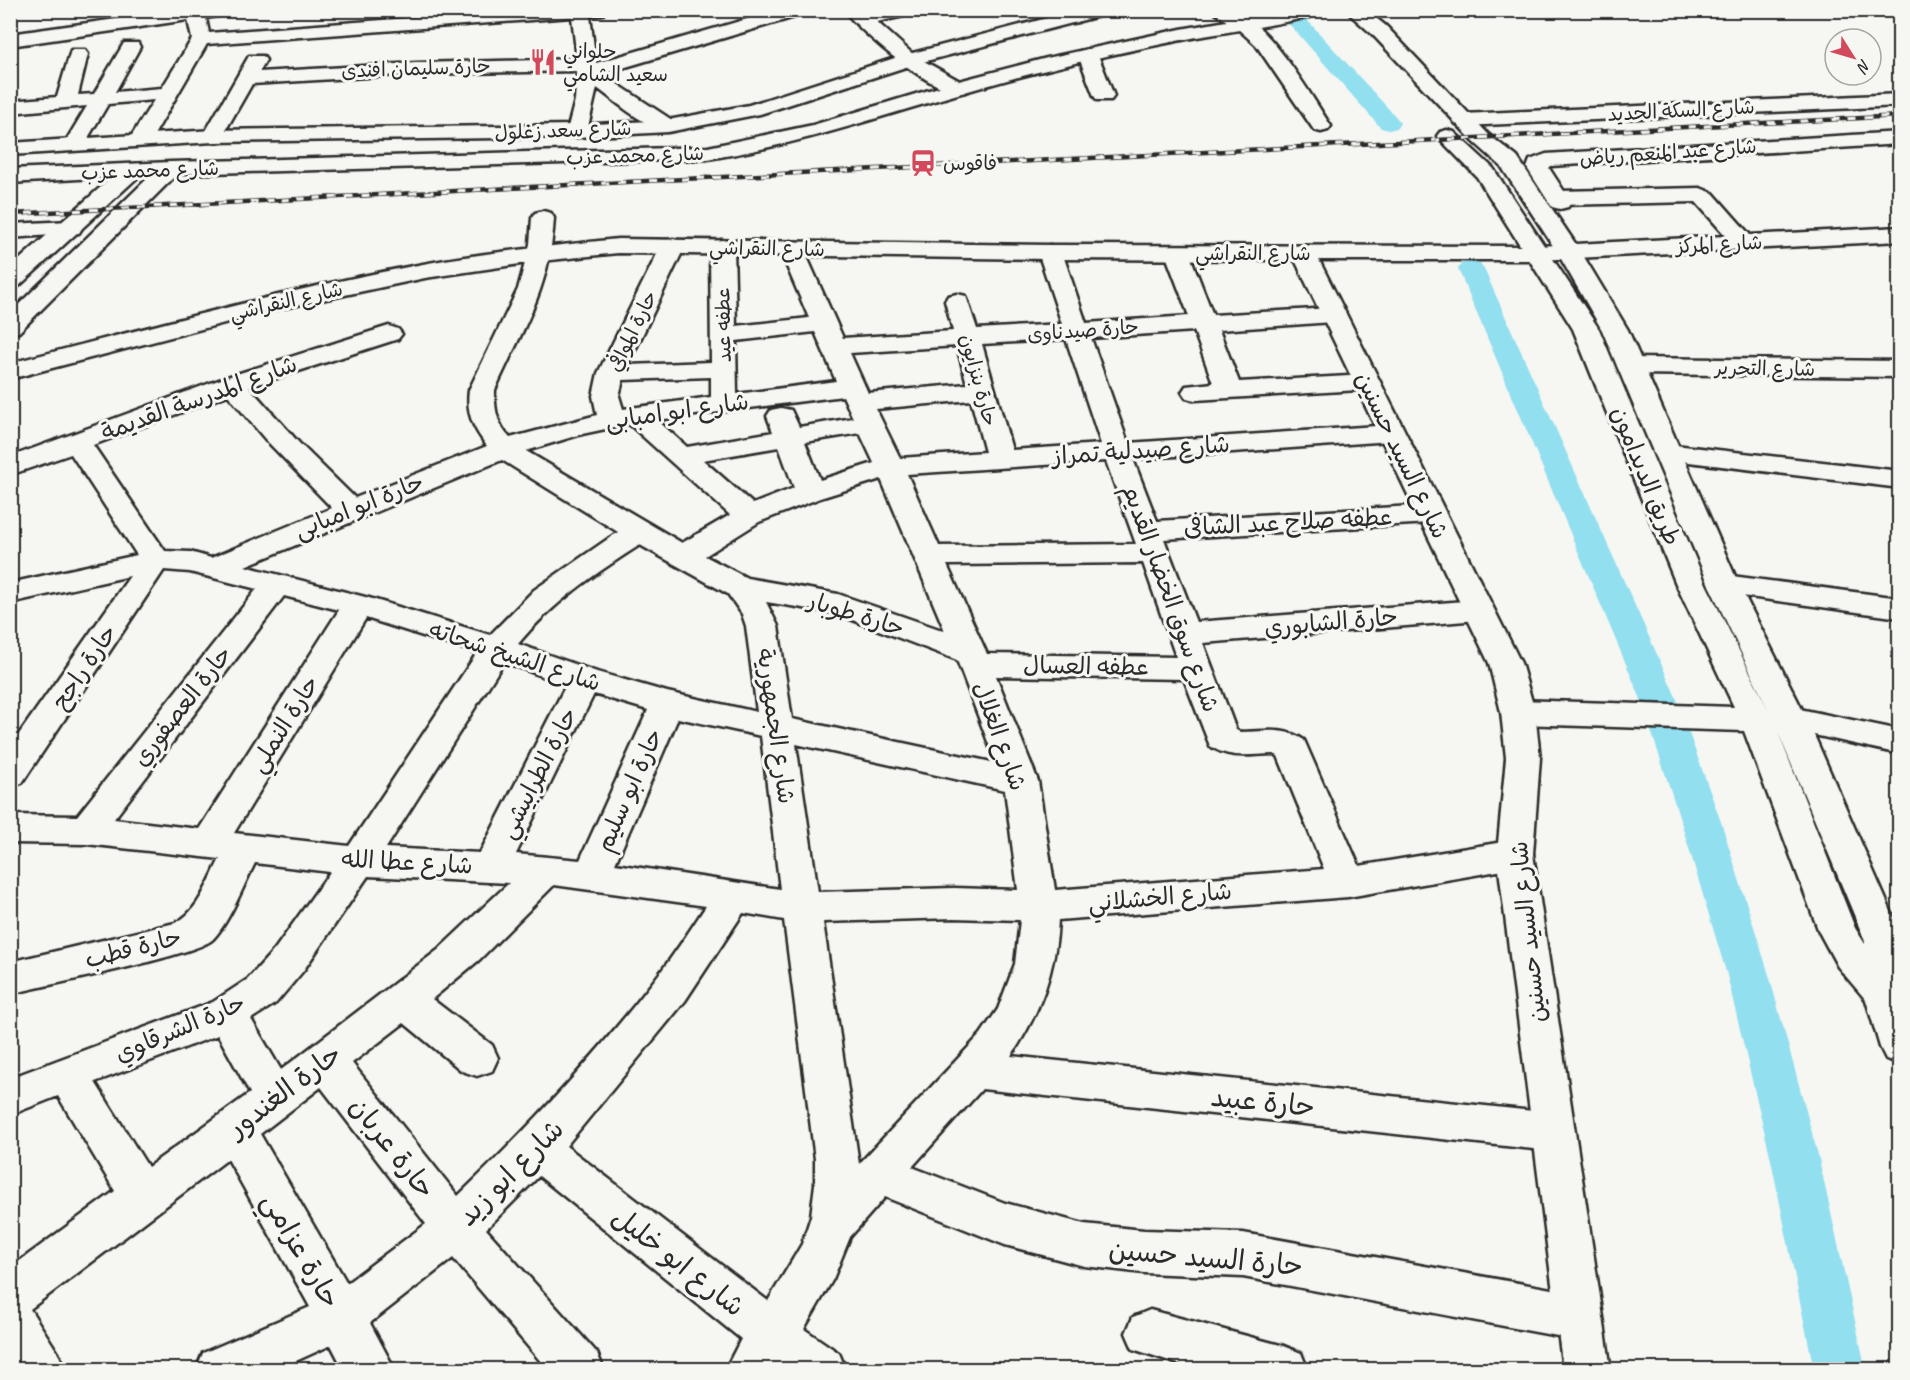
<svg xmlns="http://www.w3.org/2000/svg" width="1910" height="1380" font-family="Caveat,'Playpen Sans Arabic',sans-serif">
<rect width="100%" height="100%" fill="#f6f6f2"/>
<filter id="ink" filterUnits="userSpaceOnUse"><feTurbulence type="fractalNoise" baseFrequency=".0167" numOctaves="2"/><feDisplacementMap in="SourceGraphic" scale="12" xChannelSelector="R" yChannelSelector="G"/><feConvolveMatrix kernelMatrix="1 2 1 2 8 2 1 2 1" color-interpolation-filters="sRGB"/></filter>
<g filter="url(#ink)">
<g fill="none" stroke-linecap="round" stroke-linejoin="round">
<g fill="#91dfef" fill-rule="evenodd">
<path d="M1269 10H1293L1306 19 1397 118 1400 123 1397 128 1389 130 1381 128 1292 27Z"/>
<path d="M1471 261 1480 263 1484 269 1676 697 1722 825 1769 975 1818 1155 1866 1370H1814L1770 1155 1727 975 1682 825 1640 697 1458 269 1462 263Z"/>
</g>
<defs>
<g id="minor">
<path d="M180 10H232L229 14 206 18 209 33 515 10H606L603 14 590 16 596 63 778 10H808L805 14 602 74 675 122 678 126 675 130C654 136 614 100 597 88L587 131 584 135 577 137 570 135 567 131 575 100 577 71 416 74 252 84 220 140 213 142 206 140 203 136 249 56H263L266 60 259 72 416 63 577 59 572 17 207 44 151 140 147 144 140 146 133 144 129 140 154 100 108 104 82 148 75 150 68 148 64 144 87 106 10 113V101L57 97 71 50H85L88 54 78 95 94 94 124 43H138L140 47 115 92 162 88 192 39 188 20 10 46V34Z"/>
<path d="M844 10H864L867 13 880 10H916L913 14 877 22 915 56 965 84 968 88 965 92C938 99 860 32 844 10Z"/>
<path d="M1049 10H1072L1081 18 1078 22C1068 25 1056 19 1049 10Z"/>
<path d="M1211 10C1218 10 1228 9 1234 11 1269 22 1311 96 1331 126L1328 130 1321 132 1314 130 1256 45 1238 29Z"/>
<path d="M1088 49 1095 51 1098 55 1114 96 1111 100H1097L1094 96 1078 55 1081 51Z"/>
<path d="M1900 94V106L1463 126 1456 124 1453 120 1456 116 1463 114Z"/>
<path d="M1700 188 1713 193 1750 235 1900 227V241L1538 260 1530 258 1526 253 1530 248 1538 246 1726 236 1696 202 1558 205 1550 203 1547 198 1550 193 1558 191Z"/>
<path d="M543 211 551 213 554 218C550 289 523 327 495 390 494 409 497 424 510 438L597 415 593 396 598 373 661 246 665 241 673 239 681 241 685 246 628 365 711 362 710 247 714 242 722 240 730 242 734 247 736 326 809 318 779 248 783 243 791 241 799 243 803 248 843 338 953 331 945 301 948 296 957 294 966 296 977 329 1062 324 1038 252 1042 247 1050 245 1058 247 1062 252 1086 323 1189 316 1165 253 1169 248 1177 246 1185 248 1189 253 1213 315 1332 308 1341 310 1344 315 1341 320 1332 322 1219 330 1239 382 1367 375 1376 377 1380 383 1376 389 1195 400 1186 398 1182 392 1186 386 1213 383 1194 331 1091 338 1128 443 1391 425 1401 427 1405 433 1401 439 1391 441 1133 459 1157 521 1430 505 1440 508 1445 514 1440 520 1430 523 1164 539 1196 622 1478 600 1489 603 1494 610 1489 617 1478 620 1203 643 1236 730 1240 732C1263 732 1283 726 1304 740L1359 866 1515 840 1528 844 1533 854 1528 864 1515 868 1348 897 1058 920C1056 971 1039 1014 1011 1056L1552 1113 1567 1118 1573 1132 1567 1146 1552 1151 982 1089 912 1167 1005 1203 1084 1224 1144 1230 1243 1233 1579 1294 1595 1301 1602 1317 1595 1333 1579 1340 1243 1277 1144 1273 1084 1266 1005 1245 885 1197 850 1237 833 1279 804 1329 839 1353 846 1370H781L778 1367 777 1370H725L741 1339 539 1176 486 1229 597 1353 604 1370H548L453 1258 370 1323 395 1370H344L331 1345 276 1370H196L203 1353 310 1307 228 1159 30 1309 58 1353 65 1370H13L10 1365V1268L115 1191 58 1096 10 1115V1078L213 1002 248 979 275 949 330 872 255 863C243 886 230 921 213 939 198 955 42 986 10 994V962L175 923C198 913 209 880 220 859L86 844 10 843V815L77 816 257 589 190 572 164 570 22 783 10 787V747L130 576 10 603V583L137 555 71 454 10 475V457L224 378 389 326 398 329 402 334 398 339 249 387 299 443 355 498 487 446C473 428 466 413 469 390L518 289 530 244 532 218 535 213ZM815 332 836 381 737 394 736 341ZM1066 339 1101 444 1012 450 982 344ZM957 346 967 384 868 393 850 353ZM711 377V397L623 409 619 396 623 380ZM228 395 265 439 332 508 211 558 190 552 165 551 93 445ZM843 396 853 418 799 427 791 410 781 408 771 410 767 416 773 432 687 447 657 420ZM971 400 985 452 900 458 876 409ZM629 424 730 515 682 543 526 451 582 434ZM860 433 874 463 820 480 805 442ZM779 447 794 488 753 504 703 460ZM502 460 618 532 534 590 490 635 369 598 245 566ZM1106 461 1136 544 939 546 907 474ZM881 479 945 631 838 594 747 578 705 556 759 522 820 498ZM640 545 728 594 742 614 746 626 757 712 667 692 597 672 518 644C552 603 596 573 640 545ZM1143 563 1176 657 987 654 947 565ZM284 596 339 610 199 829 114 819ZM766 602 834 613 957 660 996 763 792 719 778 626ZM366 618 477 653 349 846 234 833ZM504 662 566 685 480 853 386 848ZM996 676 1184 679 1210 746C1231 760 1251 754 1274 754L1278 756 1324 869 1055 890 1038 781ZM594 694 648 710 580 860 516 854ZM678 718 761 736 780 889 615 864ZM796 744 1005 790 1018 890 954 888 818 892ZM368 876 509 883 438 950 281 1070 251 1019 276 1003 303 971ZM554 885 706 906C690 930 674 955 656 978 596 1056 529 1128 458 1196L352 1063 404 1023 462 1071 477 1076 492 1071 498 1058 492 1045 432 999 479 960ZM743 913 784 920 815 1159V1184L811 1216 802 1244 768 1301 566 1146 685 1001ZM954 918 1020 920 1015 964 998 1009 981 1034 859 1164 823 922ZM218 1035 250 1093 148 1167 95 1082ZM321 1087 426 1224 347 1283 260 1134Z"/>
<path d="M71 221 79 223 82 228 79 233 10 238V224Z"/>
<path d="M1630 358 1900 361V377L1630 374 1621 372 1617 366 1621 360Z"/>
<path d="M1666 444 1900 471V488L1656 458 1652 452 1656 446Z"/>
<path d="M1724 575 1900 598V618L1713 592 1709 585 1713 578Z"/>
<path d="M1790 707 1900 730V754L1778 727 1773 719 1778 711Z"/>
<path d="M1150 1310 1284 1346 1301 1353 1308 1370H1197L1133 1349 1126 1333 1133 1317Z"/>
</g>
<g id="tertiary">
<path d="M1078 10H1110L1107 14 915 64 760 114 668 132 577 137 213 142 10 155V143L213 130 577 125 668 120 749 105 901 56Z"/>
<path d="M1289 10H1325L1322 14C1281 24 1239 30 1197 37 1135 49 1072 63 1011 79 909 106 812 143 708 159L177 174 19 332 10 334V313L151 175 139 176 19 286 10 288V268L112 177 10 183V169L171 162 708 147 813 125 959 81 1047 58 1181 29Z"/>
<path d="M618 239 1050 245 1538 246 1546 248 1550 253 1546 258 1538 260H1319L1521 663 1535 712 1540 758 1533 854 1611 1370H1563L1497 854 1506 758 1501 712 1489 663 1295 260 1050 259 618 253 541 261 425 278 274 310 10 379V363C148 328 284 290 423 264 488 252 553 246 618 239Z"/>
</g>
<g id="secondary">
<path d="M1345 10H1366L1386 26 1488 134 1517 157 1581 252 1628 330 1739 585 1807 719 1900 932V1064L1886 1059 1880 1047 1866 1000 1838 967 1819 932 1744 731 1518 724 1506 720 1501 712 1506 704 1518 700 1734 707 1676 584 1573 329 1477 177 1437 136 1440 132 1447 130 1454 132 1493 168 1599 329 1706 584 1768 709 1709 585 1602 330 1557 252 1501 166 1474 142 1372 34ZM1778 732 1865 941V944L1855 928Z"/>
<path d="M1900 132V144L1551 166 1549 168 1571 202 1568 207 1560 209 1552 207 1527 168 1530 160 1546 154Z"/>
</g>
</defs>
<use href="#minor" stroke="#2b2b2b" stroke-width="5"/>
<use href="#tertiary" stroke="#2b2b2b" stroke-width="5"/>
<use href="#secondary" stroke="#2b2b2b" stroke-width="5"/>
<use href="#minor" fill="#f6f6f2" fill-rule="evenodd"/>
<use href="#tertiary" fill="#f6f6f2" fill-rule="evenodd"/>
<use href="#secondary" fill="#f6f6f2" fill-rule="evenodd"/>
<defs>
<path id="rail" d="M10 214 1900 116"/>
</defs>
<use href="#rail" stroke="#2b2b2b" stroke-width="4.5"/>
<use href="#rail" stroke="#f6f6f2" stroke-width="3" stroke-dasharray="8" stroke-linecap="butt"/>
</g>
</g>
<defs>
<symbol id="restaurant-bare" viewBox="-9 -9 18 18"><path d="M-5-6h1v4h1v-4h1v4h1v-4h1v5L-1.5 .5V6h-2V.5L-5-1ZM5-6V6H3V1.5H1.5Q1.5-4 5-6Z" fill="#d1495b" stroke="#f6f6f2" stroke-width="2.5" paint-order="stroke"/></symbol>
<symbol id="station-bare" viewBox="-9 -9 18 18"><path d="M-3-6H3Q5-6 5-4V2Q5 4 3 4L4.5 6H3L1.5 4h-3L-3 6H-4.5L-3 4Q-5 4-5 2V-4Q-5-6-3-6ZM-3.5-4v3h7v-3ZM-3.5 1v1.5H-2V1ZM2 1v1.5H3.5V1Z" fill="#d1495b" stroke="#f6f6f2" stroke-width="2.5" paint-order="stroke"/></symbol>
</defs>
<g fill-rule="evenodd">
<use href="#restaurant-bare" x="524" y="43" width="38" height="38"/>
<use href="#station-bare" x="904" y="144" width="38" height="38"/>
</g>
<g text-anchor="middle" stroke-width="6" stroke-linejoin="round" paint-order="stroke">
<g font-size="20" fill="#2b2b2b" stroke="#f6f6f2" text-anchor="start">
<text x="563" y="58">حلواني<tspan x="563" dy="23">سعيد الشامي</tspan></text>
<text x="943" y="170">فاقوس</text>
</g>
<g font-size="20" fill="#2b2b2b" stroke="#f6f6f2">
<text transform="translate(416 68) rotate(-2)" y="7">حارة سليمان افندى</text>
<text transform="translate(1681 110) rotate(-3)" y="7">شارع السكة الحديد</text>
<text transform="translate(563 130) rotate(-2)" y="7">شارع سعد زغلول</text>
<text transform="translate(1668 152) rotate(-4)" y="7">شارع عبد المنعم رياض</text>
<text transform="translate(635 155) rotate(-2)" y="7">شارع محمد عزب</text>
<text transform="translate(150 170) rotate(-2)" y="7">شارع محمد عزب</text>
<text transform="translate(1719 244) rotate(-3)" y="7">شارع المركز</text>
<text transform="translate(767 248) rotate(1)" y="7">شارع النقراشي</text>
<text x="1253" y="260">شارع النقراشي</text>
<text transform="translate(286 301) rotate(-13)" y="7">شارع النقراشي</text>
<text transform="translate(723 325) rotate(-91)" y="7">عطفه عيد</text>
<text transform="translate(1083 330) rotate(-4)" y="7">حارة صيدناوى</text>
<text transform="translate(632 331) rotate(-64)" y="7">حارة الموافي</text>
<text transform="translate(1765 368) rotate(1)" y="7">شارع التحرير</text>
<text transform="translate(979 380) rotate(75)" y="7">حارة بنزايون</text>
</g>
<g font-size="24" fill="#2b2b2b" stroke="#f6f6f2">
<text transform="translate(199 398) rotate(-20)" y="8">شارع المدرسة القديمة</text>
<text transform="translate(677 411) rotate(-8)" y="8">شارع ابو امبابى</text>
<text transform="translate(1141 450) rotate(-4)" y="8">شارع صيدلية تمراز</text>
<text transform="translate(1402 455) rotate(64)" y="8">شارع السيد حسنين</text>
<text transform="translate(1646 476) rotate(68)" y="8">طريق الديدامون</text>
<text transform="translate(359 506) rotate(-22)" y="8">حارة ابو امبابى</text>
<text transform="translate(1288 522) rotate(-3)" y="8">عطفه صلاح عبد الشافى</text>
<text transform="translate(1171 598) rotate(70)" y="8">شارع سوق الخضار القديم</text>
<text transform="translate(856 614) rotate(17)" y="8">حارة طوبار</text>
<text transform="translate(1331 622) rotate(-5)" y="8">حارة الشابوري</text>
<text transform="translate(515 656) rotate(18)" y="8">شارع الشيخ شحاته</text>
<text transform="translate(1086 666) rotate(1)" y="8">عطفه العسال</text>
<text transform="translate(84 667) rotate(-56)" y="8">حارة راجح</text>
<text transform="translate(182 706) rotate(-52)" y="8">حارة العصفوري</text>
<text transform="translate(284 724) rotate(-58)" y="8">حارة النملي</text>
<text transform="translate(776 726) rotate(82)" y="8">شارع الجمهورية</text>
<text transform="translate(1000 736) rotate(70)" y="8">شارع الغلال</text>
<text transform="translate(538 773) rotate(-63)" y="8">حارة الطرابيشي</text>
<text transform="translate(629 790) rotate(-66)" y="8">حارة ابو سليم</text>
<text transform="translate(407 862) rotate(3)" y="8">شارع عطا الله</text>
<text transform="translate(1160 897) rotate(-5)" y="8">شارع الخشلاني</text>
<text transform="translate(1528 932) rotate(-96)" y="8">شارع السيد حسنين</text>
<text transform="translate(133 948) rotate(-14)" y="8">حارة قطب</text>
<text transform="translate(180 1028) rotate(-23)" y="8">حارة الشرقاوي</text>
</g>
<g font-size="28" fill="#2b2b2b" stroke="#f6f6f2">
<text transform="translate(284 1090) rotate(-37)" y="10">حارة الغندور</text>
<text transform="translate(1263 1101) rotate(6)" y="10">حارة عبيد</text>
<text transform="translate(393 1147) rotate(52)" y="10">حارة عربان</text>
<text transform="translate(510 1172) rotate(-45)" y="10">شارع ابو زيد</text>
<text transform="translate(302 1250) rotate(60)" y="10">حارة عزامي</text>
<text transform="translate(1206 1257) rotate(5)" y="10">حارة السيد حسين</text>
<text transform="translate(679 1261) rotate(38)" y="10">شارع ابو خليل</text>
</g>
</g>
<rect width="1910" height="1380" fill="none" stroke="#f6f6f2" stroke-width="36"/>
<rect x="18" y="18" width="1874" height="1344" fill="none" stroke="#2b2b2b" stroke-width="2" filter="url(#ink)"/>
<g transform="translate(1853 57) rotate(127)"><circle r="28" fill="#f6f6f2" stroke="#a5a5a2" stroke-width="1.5"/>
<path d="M0-4.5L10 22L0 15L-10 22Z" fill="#d1495b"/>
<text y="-9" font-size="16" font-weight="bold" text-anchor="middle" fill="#2b2b2b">N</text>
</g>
</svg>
